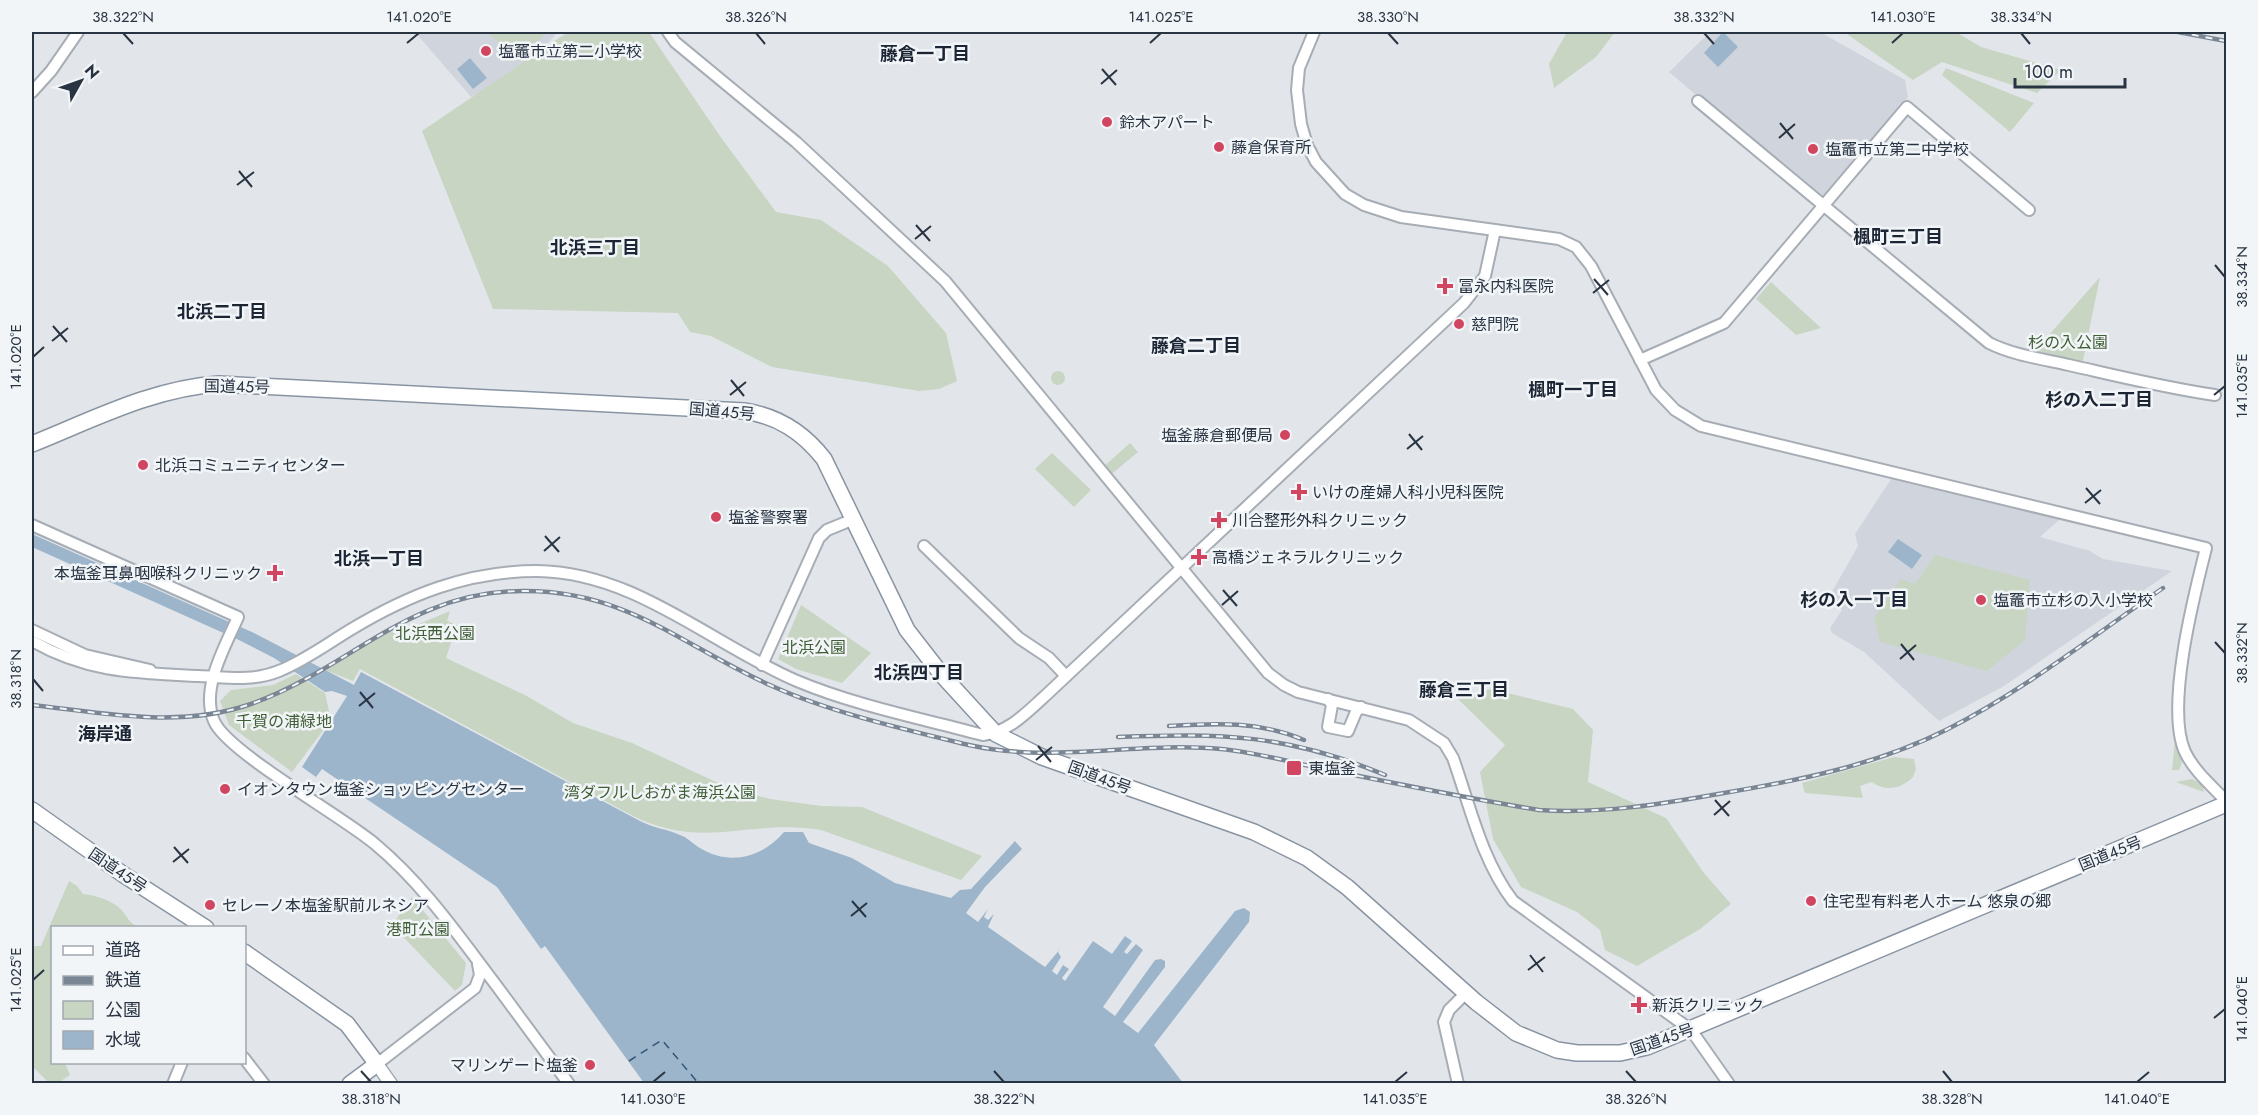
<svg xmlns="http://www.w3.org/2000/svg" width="2258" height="1115" font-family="Jost,'Noto Sans JP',sans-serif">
<rect width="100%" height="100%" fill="#e2e6eb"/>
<g fill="#d0d5dd">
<path d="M415 32H558L522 71 471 97Z"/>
<path d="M1710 32H1820L1905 80 1908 97 1826 197 1818 198 1669 72Z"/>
<path d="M1891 479 2060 519 2040 537 2090 551 2103 559 2172 571 2004 686 1939 721 1864 652 1832 633 1830 628 1842 610 1829 597 1858 546 1855 534Z"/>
</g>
<g fill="#c8d5c3">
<path d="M487 32H547L520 62Z"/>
<path d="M568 32H649L720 136 776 212 821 220 888 266 946 333 957 381 939 389 919 391 772 367 711 336 690 332 678 313 493 309 422 131Z"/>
<path d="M1567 32H1615L1596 57 1554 88 1549 64Z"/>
<path d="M1844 32H1956L1981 47 2061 70 2037 93 1942 62 1913 80Z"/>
<path d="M1946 68 2034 103 2010 132 1942 75Z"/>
<path d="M2100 277 2082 365 2034 352Z"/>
<path d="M1771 282 1821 328 1796 335 1756 299Z"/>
<circle cx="1058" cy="378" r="7"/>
<path d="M1130 443 1138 452 1108 477 1101 469Z"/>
<path d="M1052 453 1091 490 1074 507 1035 469Z"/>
<path d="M1935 555 2030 580 2025 640 1987 671 1880 642 1874 618 1901 579 1915 584Z"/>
<path d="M801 605 871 653 842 683 796 669 778 659Z"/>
<path d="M450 611 447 621 457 625 446 658 525 695 573 723 632 743 729 788 770 799 822 806 862 807 982 856 961 880 821 830C750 818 704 851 633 816L360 669 353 681 325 670 391 631 395 634Z"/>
<path d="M296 674 325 693 331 720 292 772 229 725 220 701 231 690 273 685Z"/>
<path d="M1491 689 1573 709 1593 730 1588 782 1666 818 1704 873 1731 904 1700 929 1637 966 1605 950 1600 930 1577 912 1521 887 1493 839 1480 772 1505 745 1458 699Z"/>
<path d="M2175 741 2182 763 2179 770H2172Z"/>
<path d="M1894 757 1914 759 1916 769 1913 777C1901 789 1885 792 1872 782L1860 786 1863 798 1805 793 1802 783Z"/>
<path d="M2192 779 2202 784 2204 792 2176 782Z"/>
<path d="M69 881 77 886 83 894C96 895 117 902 124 913 129 920 130 923 138 927L52 928V1062L65 1063 70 1075 58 1083H49L32 1066V946H41Z"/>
<path d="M412 897 466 963 462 985 455 991 392 925Z"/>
</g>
<g fill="#9cb5cb">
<path d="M1723 32 1738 47 1718 67 1704 53Z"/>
<path d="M470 58 487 78 473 89 457 69Z"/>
<path d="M32 534 254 633 354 685 361 672 640 821C653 828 667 829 680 835 687 837 693 844 700 848 729 866 762 858 784 832H803L809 843 852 858 895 883 951 898 960 890 971 889 1015 841 1022 849 985 887 966 913 978 922 988 909 984 917 988 920 994 914 988 927 1045 967 1061 948 1058 952 1061 957 1052 971 1057 975 1063 965 1069 969 1062 978 1065 981 1093 941 1112 954 1125 936 1132 941 1124 952 1127 954 1136 944 1143 950 1103 1007 1115 1016 1155 960 1161 959 1165 961V967L1123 1022 1138 1033 1235 911 1244 908 1250 912 1249 922 1154 1045 1183 1083H644L545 946 541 949 497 887 322 769 316 777 302 767 347 696 332 691 325 692 274 658 239 640 32 547Z"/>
<path d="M1898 539 1922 555 1912 569 1888 552Z"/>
</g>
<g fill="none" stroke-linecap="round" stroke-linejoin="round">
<path stroke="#325579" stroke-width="1.5" stroke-dasharray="8 6" stroke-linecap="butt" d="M629 1061 662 1040 699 1084"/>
<defs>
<g id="secondary">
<path d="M668 32 675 42 796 142 945 281 1268 673 1284 685 1298 692 1409 720 1444 743 1453 758C1470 806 1482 861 1513 901L1691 1030 1729 1084"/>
<path d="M1314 32 1299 68 1297 90 1301 124 1307 145 1316 162 1345 194 1364 205 1401 217 1559 239 1576 247 1591 266 1656 390 1675 410 1701 426 2206 548C2194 595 2165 708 2185 752 2194 771 2212 786 2226 801"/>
<path d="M32 92 51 71 78 32"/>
<path d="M1698 101 1989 343C2013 355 2042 359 2069 365 2118 376 2166 388 2215 395"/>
<path d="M1640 360 1724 323 1907 107 2029 210"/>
<path d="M32 525 238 617C225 647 200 689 214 721 227 752 342 816 375 844 423 884 458 935 496 985 520 1018 545 1051 569 1084"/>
<path d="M924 546 1019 638 1049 658 1066 676"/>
<path d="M32 630 85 655 150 670"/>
<path d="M32 641C88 673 136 673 199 676 226 677 252 682 279 671 304 661 327 644 350 630 408 595 467 571 537 571 635 572 711 644 797 681 854 705 923 719 983 735 1009 732 1026 713 1045 696L1464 303 1485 276 1495 230"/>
<path d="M762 665 819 538 827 530 854 519"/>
<path d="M1328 699 1332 705 1328 727 1348 731 1356 712 1361 707"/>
<path d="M244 1058 264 1084"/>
<path d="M377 1064 475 988 480 975 478 964"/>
<path d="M173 1084 182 1062"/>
<path d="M1458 1084 1444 1022 1449 1010 1466 993"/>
</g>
<path id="primary" d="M377 1064 391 1084"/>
<g id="highway">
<path d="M32 444C92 420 153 388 219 384L744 411C778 416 803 432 824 459L907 630 942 675 996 734 1042 757 1254 832 1307 858 1347 887 1476 1002 1516 1033 1557 1050 1577 1053H1620L1647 1047 2226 804"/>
<path d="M32 810 124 875 206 928"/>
<path d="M244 952 347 1024 377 1064 350 1084"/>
</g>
</defs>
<use href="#secondary" stroke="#a7adb5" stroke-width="14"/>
<use href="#primary" stroke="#a1abb7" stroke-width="15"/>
<use href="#highway" stroke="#8994a2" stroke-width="18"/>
<use href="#secondary" stroke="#fff" stroke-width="10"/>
<use href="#primary" stroke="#fff" stroke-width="12"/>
<use href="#highway" stroke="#fff" stroke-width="15"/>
<defs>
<g id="rail">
<path d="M2178 32 2226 41"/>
<path d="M32 705C105 713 179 729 251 704 350 669 409 590 525 591 628 591 684 647 772 686 829 712 907 730 969 745 1052 764 1137 741 1221 749 1252 752 1283 760 1314 767 1389 782 1464 798 1539 810 1603 814 1662 804 1724 793 1801 780 1876 765 1946 730 2023 691 2093 636 2163 588"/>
<path d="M1169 726C1217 723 1259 721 1304 740"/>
<path d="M1118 737C1222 733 1287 734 1385 775"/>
</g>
</defs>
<use href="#rail" stroke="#7b8695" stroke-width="4.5"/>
<use href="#rail" stroke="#f2f5f8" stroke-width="2" stroke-dasharray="7" stroke-linecap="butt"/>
</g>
<path fill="none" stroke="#293443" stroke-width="2" d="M123 33 133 44M756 33 765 44M1388 33 1398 44M1704 33 1714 44M2021 33 2030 44M407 43 419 33M1150 43 1161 33M1892 43 1903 33M1102 69 1116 85M1101 84 1117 70M1780 123 1793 139M1779 138 1795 124M239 171 252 187M237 185 254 172M916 225 930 241M915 239 931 226M2215 265 2225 277M1594 279 1608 295M1593 293 1609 280M53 326 67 342M52 341 68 328M33 357 44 347M731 380 744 396M730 395 746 382M2214 395 2225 386M1409 434 1422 450M1407 449 1423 436M2086 488 2100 504M2085 503 2101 490M545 536 559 552M544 551 560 537M1223 590 1237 606M1222 605 1238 591M2215 642 2225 653M1901 644 1914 660M1900 659 1916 645M33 679 43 691M360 692 373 708M359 706 375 693M1038 746 1051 762M1036 760 1052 747M1715 800 1729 816M1714 815 1730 801M174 847 188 863M173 862 189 849M852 901 866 917M851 916 867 903M1530 955 1543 972M1528 970 1545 957M33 980 44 970M2214 1018 2225 1009M361 1071 371 1082M994 1071 1004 1082M1626 1071 1636 1082M1943 1071 1952 1082M653 1082 665 1072M1395 1082 1407 1072M2137 1082 2149 1072"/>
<g fill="#d24560" stroke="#f2f5f8" stroke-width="2">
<circle cx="486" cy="51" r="6"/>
<circle cx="1107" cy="122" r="6"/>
<circle cx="1219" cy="147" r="6"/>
<circle cx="1813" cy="149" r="6"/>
<path d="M1442 277h6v6h6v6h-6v6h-6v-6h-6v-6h6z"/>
<circle cx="1459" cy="324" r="6"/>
<circle cx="1285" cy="435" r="6"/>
<circle cx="143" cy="465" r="6"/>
<path d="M1296 483h6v6h6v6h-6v6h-6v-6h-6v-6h6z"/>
<circle cx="716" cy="517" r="6"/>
<path d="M1216 511h6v6h6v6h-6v6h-6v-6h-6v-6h6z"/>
<path d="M1196 548h6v6h6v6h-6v6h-6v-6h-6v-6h6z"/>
<path d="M272 564h6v6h6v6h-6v6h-6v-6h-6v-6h6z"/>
<circle cx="1981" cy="600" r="6"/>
<rect x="1286" y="760" width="16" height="16" rx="3"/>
<circle cx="225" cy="789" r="6"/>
<circle cx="1811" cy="901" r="6"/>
<circle cx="210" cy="905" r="6"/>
<path d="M1636 996h6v6h6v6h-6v6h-6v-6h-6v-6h6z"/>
<circle cx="590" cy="1065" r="6"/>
</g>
<g text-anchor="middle" stroke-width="5" stroke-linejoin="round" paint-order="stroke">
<g font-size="16" fill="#293443" stroke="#f2f5f8" text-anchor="start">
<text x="498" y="57">塩竈市立第二小学校</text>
<text x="1119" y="128">鈴木アパート</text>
<text x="1231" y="153">藤倉保育所</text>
<text x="1825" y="155">塩竈市立第二中学校</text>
<text x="1458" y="292">冨永内科医院</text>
<text x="1471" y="330">慈門院</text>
<text x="1273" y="441" text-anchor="end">塩釜藤倉郵便局</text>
<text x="155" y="471">北浜コミュニティセンター</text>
<text x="1312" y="498">いけの産婦人科小児科医院</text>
<text x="728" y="523">塩釜警察署</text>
<text x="1232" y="526">川合整形外科クリニック</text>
<text x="1212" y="563">高橋ジェネラルクリニック</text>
<text x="262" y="579" text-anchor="end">本塩釜耳鼻咽喉科クリニック</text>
<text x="1993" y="606">塩竈市立杉の入小学校</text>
<text x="1308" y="774">東塩釜</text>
<text x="237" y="795">イオンタウン塩釜ショッピングセンター</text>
<text x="1823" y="907">住宅型有料老人ホーム 悠泉の郷</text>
<text x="222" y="911">セレーノ本塩釜駅前ルネシア</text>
<text x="1652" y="1011">新浜クリニック</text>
<text x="578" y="1071" text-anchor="end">マリンゲート塩釜</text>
</g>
<g font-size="16" fill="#405f36" stroke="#f2f5f8">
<text x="2068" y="348">杉の入公園</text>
<text x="435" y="639">北浜西公園</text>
<text x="814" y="653">北浜公園</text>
<text x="284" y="727">千賀の浦緑地</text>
<text x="660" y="798">湾ダフルしおがま海浜公園</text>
<text x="418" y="935">港町公園</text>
</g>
<g font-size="16" fill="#293443" stroke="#f2f5f8">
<text transform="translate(237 386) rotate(1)" y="6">国道45号</text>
<text transform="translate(722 411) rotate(5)" y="6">国道45号</text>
<text transform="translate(1100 777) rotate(20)" y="6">国道45号</text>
<text transform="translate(2110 853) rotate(-22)" y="6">国道45号</text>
<text transform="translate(118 870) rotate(34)" y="6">国道45号</text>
<text transform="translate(1662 1039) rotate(-19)" y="6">国道45号</text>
</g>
<g font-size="18" font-weight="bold" fill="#1c2534" stroke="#f2f5f8">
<text x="925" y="60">藤倉一丁目</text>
<text x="1898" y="243">楓町三丁目</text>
<text x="595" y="254">北浜三丁目</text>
<text x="222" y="318">北浜二丁目</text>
<text x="1196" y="352">藤倉二丁目</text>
<text x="1573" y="396">楓町一丁目</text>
<text x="2099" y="406">杉の入二丁目</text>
<text x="379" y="565">北浜一丁目</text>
<text x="1854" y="606">杉の入一丁目</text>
<text x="919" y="679">北浜四丁目</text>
<text x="1464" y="696">藤倉三丁目</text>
<text x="105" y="740">海岸通</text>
</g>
</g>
<rect width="2258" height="1115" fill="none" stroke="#f2f5f8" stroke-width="66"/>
<rect x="51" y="926" width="195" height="138" fill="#f2f5f8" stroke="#a2a8b0" stroke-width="1.5"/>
<rect x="63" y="946" width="30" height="9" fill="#ffffff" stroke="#a2a8b0" stroke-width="1.5"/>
<text x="105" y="956" font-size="18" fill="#293443">道路</text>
<rect x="63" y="976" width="30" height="9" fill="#7b8695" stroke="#a2a8b0" stroke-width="1.5"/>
<text x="105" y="986" font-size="18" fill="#293443">鉄道</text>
<rect x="63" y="1001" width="30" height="18" fill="#c8d5c3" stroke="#a2a8b0" stroke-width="1.5"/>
<text x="105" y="1016" font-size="18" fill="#293443">公園</text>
<rect x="63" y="1031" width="30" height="18" fill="#9cb5cb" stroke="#a2a8b0" stroke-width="1.5"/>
<text x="105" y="1046" font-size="18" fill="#293443">水域</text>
<g transform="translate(81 81) rotate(50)" stroke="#f2f5f8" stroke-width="4.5" paint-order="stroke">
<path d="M0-4.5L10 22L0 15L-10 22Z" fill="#293443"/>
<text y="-9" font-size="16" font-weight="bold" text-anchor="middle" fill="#293443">N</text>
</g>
<path d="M2015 78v9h110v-9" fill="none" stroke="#293443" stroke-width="3"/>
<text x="2024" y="78" font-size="18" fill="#293443" stroke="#f2f5f8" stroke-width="4.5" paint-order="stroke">100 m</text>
<rect x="33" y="33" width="2192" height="1049" fill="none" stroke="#293443" stroke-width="2"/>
<g font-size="15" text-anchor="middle" fill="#293443">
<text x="123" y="22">38.322°N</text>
<text x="419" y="22">141.020°E</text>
<text x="756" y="22">38.326°N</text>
<text x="1161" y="22">141.025°E</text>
<text x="1388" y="22">38.330°N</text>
<text x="1704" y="22">38.332°N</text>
<text x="1903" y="22">141.030°E</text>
<text x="2021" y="22">38.334°N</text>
<text transform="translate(2242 277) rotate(-90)" y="5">38.334°N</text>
<text transform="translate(16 357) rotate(-90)" y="5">141.020°E</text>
<text transform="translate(2242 386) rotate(-90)" y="5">141.035°E</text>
<text transform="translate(2242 653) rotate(-90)" y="5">38.332°N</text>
<text transform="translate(16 679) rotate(-90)" y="5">38.318°N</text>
<text transform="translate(16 980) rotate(-90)" y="5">141.025°E</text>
<text transform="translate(2242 1009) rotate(-90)" y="5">141.040°E</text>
<text x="371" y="1104">38.318°N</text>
<text x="653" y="1104">141.030°E</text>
<text x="1004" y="1104">38.322°N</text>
<text x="1395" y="1104">141.035°E</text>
<text x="1636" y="1104">38.326°N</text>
<text x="1952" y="1104">38.328°N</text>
<text x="2137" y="1104">141.040°E</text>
</g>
</svg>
